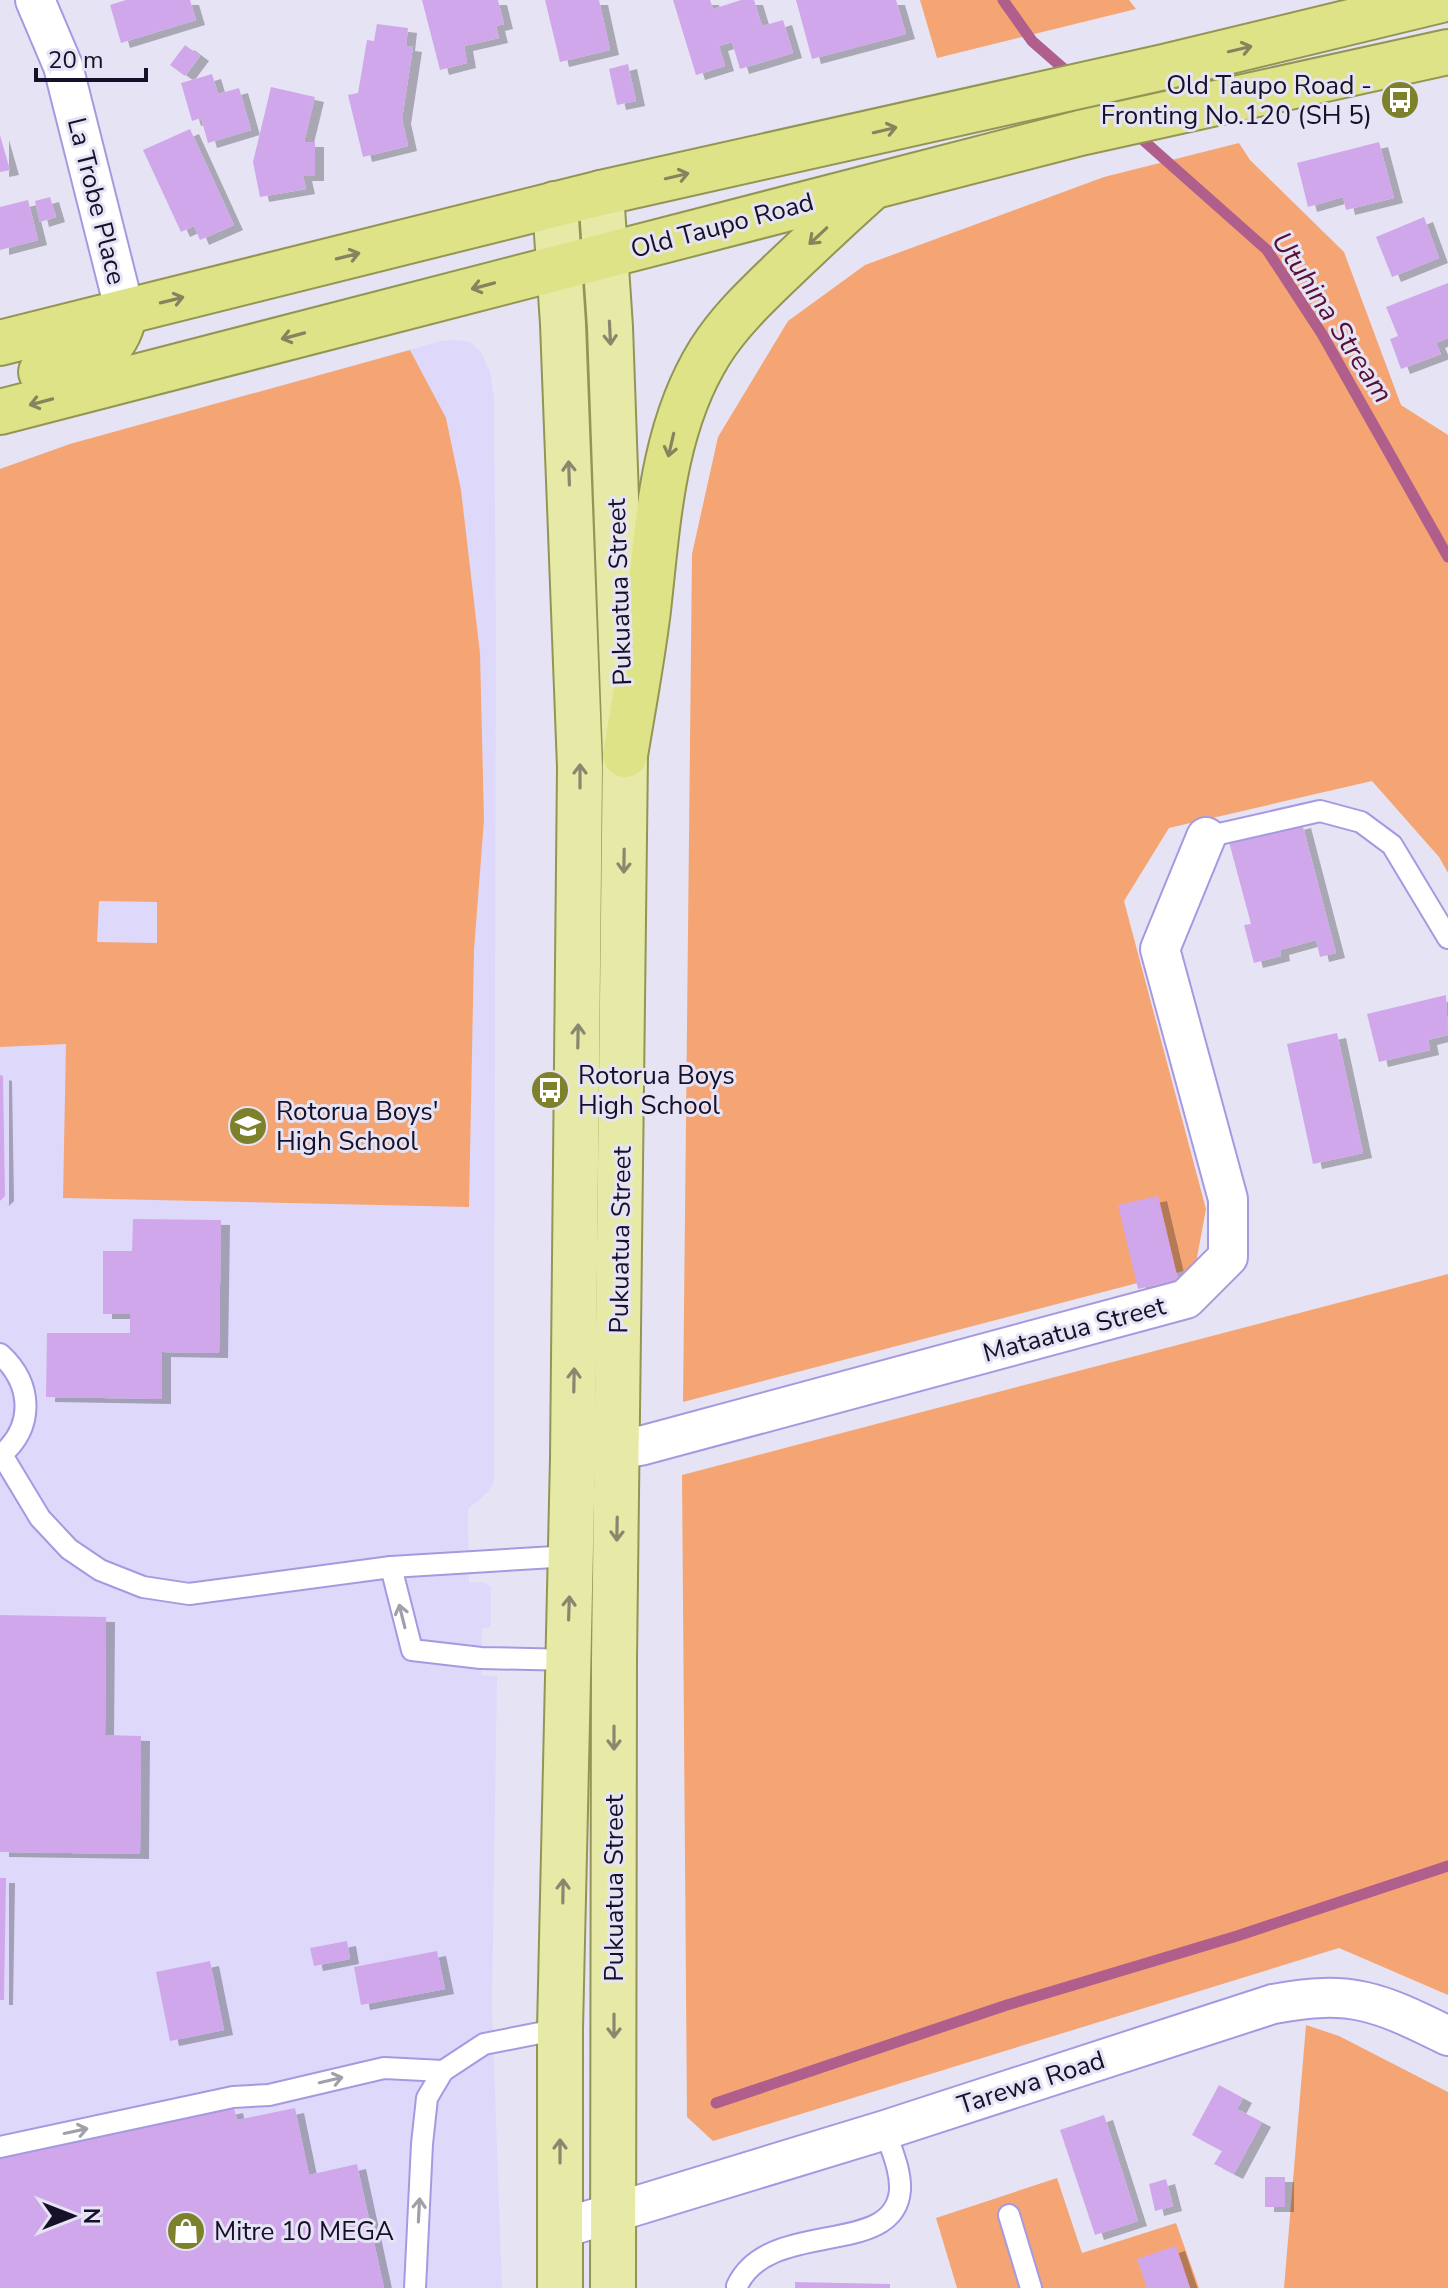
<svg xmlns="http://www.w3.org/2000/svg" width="1448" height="2288" font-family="'Nunito Sans',sans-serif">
<defs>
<filter id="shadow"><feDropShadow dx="9" dy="5" stdDeviation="0" flood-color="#0004"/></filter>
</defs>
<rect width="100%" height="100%" fill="#e6e4f4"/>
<path fill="#ded9fa" d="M456 340 470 342 481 352 490 372 494 396 496 626 494 1482 488 1492 468 1509 469 1583 483 1582 491 1587V1627L482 1628V1675L497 1676 492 2009 502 2288H0V469L70 444 441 341Z"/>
<g fill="#f5a574" fill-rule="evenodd">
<path d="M920 0H1129L1136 9 937 58Z"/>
<path d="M1239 143 1250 160 1344 252 1401 405 1448 435V873L1439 857 1372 781 1169 828 1124 901 1206 1209 1195 1268 683 1402 692 554 718 437 788 321 865 265 1104 177Z"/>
<path d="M410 350 446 418 461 490 480 653 484 820 474 950 469 1207 63 1198 66 1044 0 1047V469L70 444ZM99 901 157 902V943L97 942Z"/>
<path d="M1448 1274V1995L1339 1948 713 2141 687 2117 682 1475Z"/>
<path d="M1306 2025 1339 2036 1448 2092V2288H1284Z"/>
<path d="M1057 2178 1082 2253 1176 2223 1199 2288H957L936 2218Z"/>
</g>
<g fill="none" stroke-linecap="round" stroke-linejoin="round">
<g stroke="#b05e8c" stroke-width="11">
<path d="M1003 0 1032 41 1072 76"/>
<path d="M1135 133 1267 250 1322 334 1448 557"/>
<path d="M716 2103 1007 2005 1237 1936 1448 1866"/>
</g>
</g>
<g fill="#d1a7eb" filter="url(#shadow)">
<path d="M126 0H190L196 20 121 43 110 5Z"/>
<path d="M422 0H498L504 24 496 26 499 38 464 46 467 63 440 70Z"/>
<path d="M545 0H599L610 50 560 62Z"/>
<path d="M673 0H710L713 9 741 0H754L762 26 783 20 793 53 740 69 732 42 719 46 725 66 696 75Z"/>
<path d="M796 0H896L906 34 812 59Z"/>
<path d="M377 24 408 28 406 46 413 47 402 119 408 146 363 157 348 95 358 93 367 40 374 41Z"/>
<path d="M185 45 200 56 185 76 170 65Z"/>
<path d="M628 64 636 101 617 105 609 69Z"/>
<path d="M212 74 218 94 239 88 251 130 208 143 201 118 192 121 181 83Z"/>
<path d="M271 87 315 97 304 142H315V176H303L306 189 260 197 253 162Z"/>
<path d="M190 129 234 225 200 240 194 226 181 232 143 150Z"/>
<path d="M0 135 10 170 0 172Z"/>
<path d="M1379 142 1394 198 1346 210 1343 197 1308 207 1297 163Z"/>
<path d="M50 197 56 217 40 222 35 201Z"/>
<path d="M28 200 38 240 0 250V207Z"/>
<path d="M1424 217 1439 258 1392 277 1376 237Z"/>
<path d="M1448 283V338L1436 343 1441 354 1401 369 1390 339 1398 336 1386 307Z"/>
<path d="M1302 823 1336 953 1320 957 1316 940 1280 950 1281 956 1254 963 1244 925 1251 924 1229 842Z"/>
<path d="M1446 995 1448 1035 1428 1040 1430 1050 1379 1062 1367 1014Z"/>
<path d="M1337 1033 1363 1153 1313 1164 1287 1044Z"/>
<path d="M0 1075 3 1076 5 1196 0 1201Z"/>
<path d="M1158 1196 1178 1280 1138 1289 1118 1205Z"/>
<path d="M133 1219 221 1220 219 1353 162 1352V1399L46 1397 47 1333H130V1314H103V1251H132Z"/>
<path d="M0 1615 106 1617 105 1735 141 1736 140 1854 0 1852Z"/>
<path d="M0 1878H6L4 2000H0Z"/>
<path d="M347 1941 350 1959 314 1966 310 1948Z"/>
<path d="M437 1951 445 1989 361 2005 354 1967Z"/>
<path d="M210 1961 224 2030 170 2041 156 1972Z"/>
<path d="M1219 2085 1243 2098 1237 2109 1262 2122 1234 2174 1214 2164 1222 2151 1192 2135Z"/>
<path d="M234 2108 237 2120 295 2108 309 2175 357 2164 384 2288H0V2157Z"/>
<path d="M1104 2115 1138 2221 1095 2235 1060 2130Z"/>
<rect x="1265" y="2177" width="20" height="30"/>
<path d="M1166 2179 1173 2206 1155 2211 1149 2184Z"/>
<path d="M1176 2246 1190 2288H1147L1137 2259Z"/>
<path d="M795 2282 890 2284V2288H795Z"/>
</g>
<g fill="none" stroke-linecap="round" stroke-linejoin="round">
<defs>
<g id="service">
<path d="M1206 837 1320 811 1361 822 1392 845 1448 938"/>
<path d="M0 1354C33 1384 35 1427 0 1456"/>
<path d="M2 1455 40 1518 69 1549 100 1570 143 1587 189 1594 391 1567 571 1556"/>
<path d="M391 1567 412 1650 481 1658 574 1660"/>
<path d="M0 2147 233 2097 269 2095 384 2068 443 2071"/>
<path d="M1009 2215 1031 2288"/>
<path d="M737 2286C769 2217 895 2259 900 2190 901 2170 891 2149 885 2130"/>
<path d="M415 2288 422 2144 427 2098 443 2071 484 2044 560 2029"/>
</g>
<g id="minor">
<path d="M35 0 63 66 125 312"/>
<path d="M586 1456 644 1445 1186 1299 1228 1257V1199L1160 949 1206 837"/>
<path d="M560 2229 885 2130 1273 2004C1352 1989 1379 2002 1448 2036"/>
</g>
<g id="primary">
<path d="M601 193 610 327 625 755 614 1660 613 2288"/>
<path d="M555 204 563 324 580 767 573 1458 560 2029V2288"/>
</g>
<g id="trunk">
<path d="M0 343 601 193 1164 67 1441 0"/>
<path d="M41 372C84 361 115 363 125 312"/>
<path d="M0 412 1080 133 1448 52"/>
<path d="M625 755C633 707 642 659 648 610 658 522 662 429 710 352 729 322 754 298 779 274 808 246 838 218 868 191"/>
</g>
</defs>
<use href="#service" stroke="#a699e1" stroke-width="24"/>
<use href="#minor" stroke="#a699e1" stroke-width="42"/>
<use href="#primary" stroke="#939555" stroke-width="48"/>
<use href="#trunk" stroke="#939555" stroke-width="48"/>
<use href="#service" stroke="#fff" stroke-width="20"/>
<use href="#minor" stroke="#fff" stroke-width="38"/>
<use href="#primary" stroke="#e6eaa6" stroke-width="44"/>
<use href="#trunk" stroke="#dee388" stroke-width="44"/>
</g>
<defs><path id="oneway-shaft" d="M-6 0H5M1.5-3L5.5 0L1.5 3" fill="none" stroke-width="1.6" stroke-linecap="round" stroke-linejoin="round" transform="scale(2)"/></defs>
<g stroke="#84845e">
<use href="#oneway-shaft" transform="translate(1240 49) rotate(-13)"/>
<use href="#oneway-shaft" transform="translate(885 130) rotate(-13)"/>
<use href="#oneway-shaft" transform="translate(677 176) rotate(-13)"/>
<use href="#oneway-shaft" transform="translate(818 236) rotate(137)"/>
<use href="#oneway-shaft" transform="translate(348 256) rotate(-14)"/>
<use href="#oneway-shaft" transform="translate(483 286) rotate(165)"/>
<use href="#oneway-shaft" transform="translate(172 300) rotate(-14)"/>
<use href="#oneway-shaft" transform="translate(293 336) rotate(165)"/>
<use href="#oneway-shaft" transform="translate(41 402) rotate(165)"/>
<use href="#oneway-shaft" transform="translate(671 445) rotate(103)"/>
</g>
<g stroke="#88886f">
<use href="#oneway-shaft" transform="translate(610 333) rotate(87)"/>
<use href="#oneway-shaft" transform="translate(569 473) rotate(-92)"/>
<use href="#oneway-shaft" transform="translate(580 776) rotate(-90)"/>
<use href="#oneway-shaft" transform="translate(624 861) rotate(91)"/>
<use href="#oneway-shaft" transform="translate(578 1036) rotate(-89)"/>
<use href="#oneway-shaft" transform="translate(574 1380) rotate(-89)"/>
<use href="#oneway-shaft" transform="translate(617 1529) rotate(91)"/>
<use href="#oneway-shaft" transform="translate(569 1608) rotate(-88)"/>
<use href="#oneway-shaft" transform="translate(614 1738) rotate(90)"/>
<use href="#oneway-shaft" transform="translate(563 1891) rotate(-89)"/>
<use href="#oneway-shaft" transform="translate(614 2026) rotate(90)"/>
<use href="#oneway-shaft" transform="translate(560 2151) rotate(-90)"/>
</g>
<g stroke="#a29faa">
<use href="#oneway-shaft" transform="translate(402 1616) rotate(-104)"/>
<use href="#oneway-shaft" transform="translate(331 2080) rotate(-13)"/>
<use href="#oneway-shaft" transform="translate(76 2131) rotate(-12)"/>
<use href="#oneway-shaft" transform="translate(419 2210) rotate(-87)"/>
</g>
<defs>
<symbol id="bus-disc" viewBox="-11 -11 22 22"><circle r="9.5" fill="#7d812b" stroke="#e6e4f4"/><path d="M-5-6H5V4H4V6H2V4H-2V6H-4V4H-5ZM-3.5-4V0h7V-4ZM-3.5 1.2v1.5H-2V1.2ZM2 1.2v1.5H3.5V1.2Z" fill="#fff"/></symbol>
<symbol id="school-disc" viewBox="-11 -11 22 22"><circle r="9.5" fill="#7d812b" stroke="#e6e4f4"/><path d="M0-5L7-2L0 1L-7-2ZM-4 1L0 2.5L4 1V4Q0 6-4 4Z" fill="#fff"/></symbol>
<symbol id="shop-disc" viewBox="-11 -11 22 22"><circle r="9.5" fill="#7d812b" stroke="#e6e4f4"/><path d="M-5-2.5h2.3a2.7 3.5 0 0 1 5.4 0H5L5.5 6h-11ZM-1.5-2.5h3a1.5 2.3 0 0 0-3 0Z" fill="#fff"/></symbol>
</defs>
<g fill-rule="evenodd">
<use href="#bus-disc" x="1378" y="78" width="44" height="44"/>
<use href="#bus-disc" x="528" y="1068" width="44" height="44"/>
<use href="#school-disc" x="226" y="1104" width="44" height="44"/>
<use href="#shop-disc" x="164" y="2209" width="44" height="44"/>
</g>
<g text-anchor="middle" stroke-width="6" stroke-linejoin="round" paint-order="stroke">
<g font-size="26" fill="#16102b" stroke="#e6e4f4" text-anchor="start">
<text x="1372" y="94" text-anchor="end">Old Taupo Road -<tspan x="1372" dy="30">Fronting No.120 (SH 5)</tspan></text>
<text x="578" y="1084">Rotorua Boys<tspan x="578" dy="30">High School</tspan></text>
<text x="276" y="1120">Rotorua Boys'<tspan x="276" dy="30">High School</tspan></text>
<text x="214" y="2240">Mitre 10 MEGA</text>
</g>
<g font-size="26" fill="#16102b" stroke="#e6e4f4">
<text transform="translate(97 201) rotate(76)" y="9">La Trobe Place</text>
<text transform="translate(722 225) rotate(-15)" y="9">Old Taupo Road</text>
<text transform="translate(619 592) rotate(-92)" y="9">Pukuatua Street</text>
<text transform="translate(620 1240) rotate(-89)" y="9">Pukuatua Street</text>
<text transform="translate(1074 1329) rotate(-15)" y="9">Mataatua Street</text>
<text transform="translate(614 1888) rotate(-90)" y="9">Pukuatua Street</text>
<text transform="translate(1031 2082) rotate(-18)" y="9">Tarewa Road</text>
</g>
<g font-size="28" font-style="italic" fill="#561036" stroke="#e6e4f4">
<text transform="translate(1333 317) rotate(57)" y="10">Utuhina Stream</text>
</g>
</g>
<g transform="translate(72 2216) rotate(90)" stroke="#e6e4f4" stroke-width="6" paint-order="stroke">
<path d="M0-6L14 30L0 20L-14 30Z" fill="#16102b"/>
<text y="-12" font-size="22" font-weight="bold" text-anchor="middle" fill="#16102b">N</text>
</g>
<path d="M36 68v12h110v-12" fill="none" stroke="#16102b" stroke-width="4"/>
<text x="48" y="68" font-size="24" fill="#16102b" stroke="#e6e4f4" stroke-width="6" paint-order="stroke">20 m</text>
</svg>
